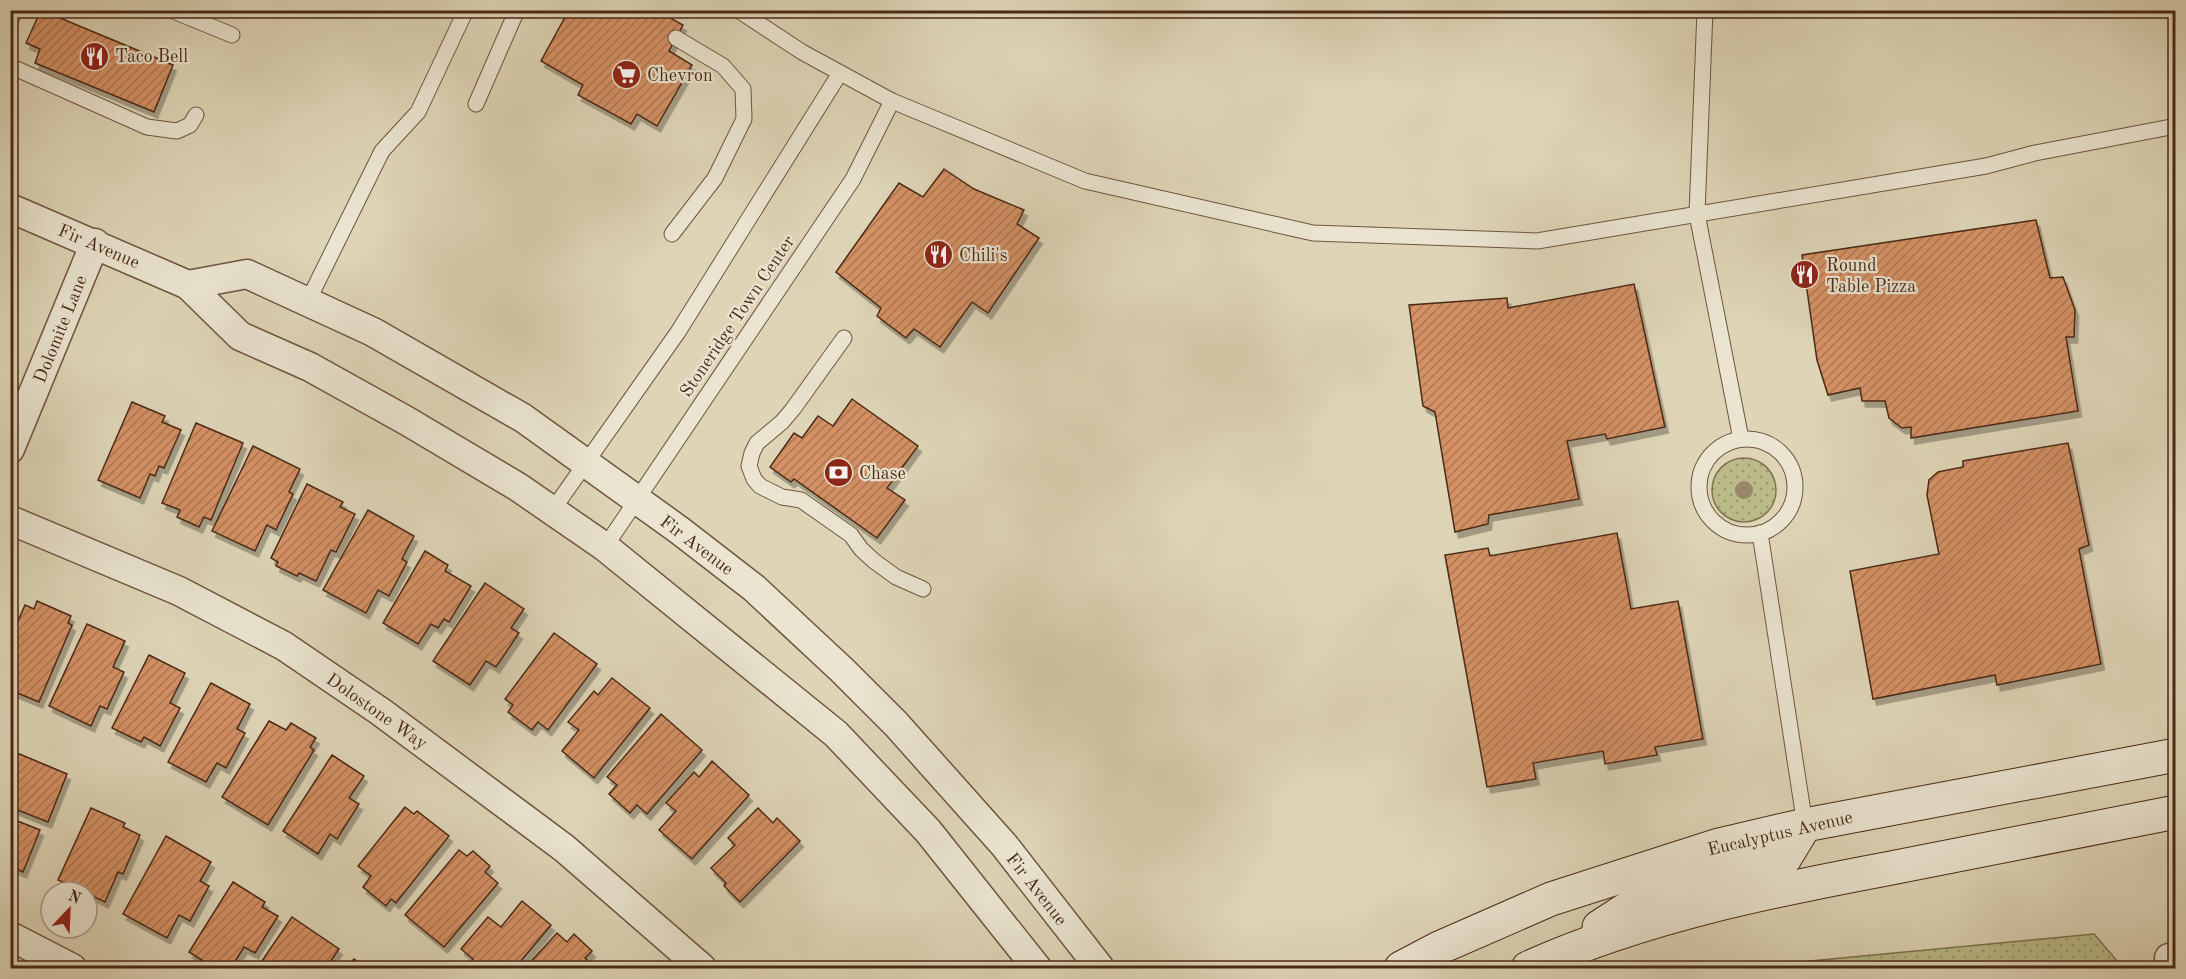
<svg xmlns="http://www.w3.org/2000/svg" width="2186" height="979" font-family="'Old Standard TT',serif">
<defs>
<pattern id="grass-dots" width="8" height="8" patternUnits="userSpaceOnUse" patternTransform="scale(1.5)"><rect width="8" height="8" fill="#babb89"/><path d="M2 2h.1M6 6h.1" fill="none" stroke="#99986f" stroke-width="1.8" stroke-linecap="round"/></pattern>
<pattern id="building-hatch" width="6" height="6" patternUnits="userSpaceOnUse" patternTransform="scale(1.5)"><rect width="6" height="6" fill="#d49165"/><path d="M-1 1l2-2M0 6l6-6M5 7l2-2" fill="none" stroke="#ae7652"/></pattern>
<filter id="shadow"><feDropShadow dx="3.5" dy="6" stdDeviation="0" flood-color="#0004"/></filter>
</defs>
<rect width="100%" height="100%" fill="#ded5b7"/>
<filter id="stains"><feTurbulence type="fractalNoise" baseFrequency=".00333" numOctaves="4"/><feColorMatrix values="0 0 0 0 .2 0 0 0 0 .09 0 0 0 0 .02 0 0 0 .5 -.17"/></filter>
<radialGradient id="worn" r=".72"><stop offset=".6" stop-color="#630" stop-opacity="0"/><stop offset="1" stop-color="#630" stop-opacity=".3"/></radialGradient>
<g fill="url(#grass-dots)" stroke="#82724f" stroke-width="1.5">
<circle cx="1744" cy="490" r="32"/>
<path d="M2094 934 2123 968H1774L1789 963Z"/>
</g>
<g fill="url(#building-hatch)" stroke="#4a2915" stroke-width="1.5" filter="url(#shadow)">
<path d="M41 10 173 65 154 112 35 63 40 49 26 43Z"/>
<path d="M569 10H656L683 25 669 51 692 65 657 126 637 114 631 124 578 95 583 85 541 61Z"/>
<path d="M944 169 974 189 1024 210 1017 224 1039 238 988 313 972 302 940 347 914 329 906 338 877 316 881 308 836 272 899 183 923 197Z"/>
<path d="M2036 220 2050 278 2063 277 2075 310 2074 337H2066L2078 411 1911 438V427L1902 428 1889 418 1885 401H1862L1860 388 1828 395 1817 360 1802 255Z"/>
<path d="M1634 284 1665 427 1607 439 1605 434 1567 441 1579 499 1489 515 1488 524 1455 532 1435 412 1423 406 1409 305 1507 298 1508 308Z"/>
<path d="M852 399 918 446 887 488 905 500 877 538 794 479 791 482 770 467 794 433 802 438 818 416 833 426Z"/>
<path d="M132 402 165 416 162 422 181 430 164 468 159 466 155 476 150 474 140 498 98 480Z"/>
<path d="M196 423 243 443 211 520 204 517 199 527 177 517 180 510 162 503Z"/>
<path d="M2068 443 2089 545 2079 549 2101 664 1997 685 1995 675 1873 699 1850 571 1939 554 1927 495 1929 480 1938 472 1963 467V461Z"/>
<path d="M253 446 300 469 289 492 293 494 276 530 267 525 255 551 212 531Z"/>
<path d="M307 484 343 502 340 507 355 514 336 552 331 550 316 581 299 573 297 576 276 566 278 562 271 558Z"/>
<path d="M368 510 414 536 402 559 407 562 389 596 378 590 366 613 323 590Z"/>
<path d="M1617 533 1631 609 1678 601 1703 739 1655 747 1657 755 1605 764 1603 751 1533 763 1536 779 1487 787 1445 555 1488 548 1490 556Z"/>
<path d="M425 551 448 565 445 571 471 586 449 622 444 619 438 628 431 624 418 644 383 623Z"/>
<path d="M485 583 524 609 511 628 519 633 496 667 486 661 470 685 433 661Z"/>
<path d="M37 601 71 616 68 623 72 625 39 702 10 690V639L25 605 34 609Z"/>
<path d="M87 624 125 641 113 667 124 672 107 709 100 706 91 726 49 706Z"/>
<path d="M554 633 597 664 548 730 538 722 532 730 508 712 513 705 505 699Z"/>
<path d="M149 655 185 673 170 703 180 708 160 746 144 737 141 742 112 728Z"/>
<path d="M612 678 650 708 594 778 562 751 579 730 568 722 594 691 598 695Z"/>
<path d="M211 683 250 704 237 729 245 733 226 768 217 763 206 782 168 762Z"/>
<path d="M661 714 702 750 647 814 637 805 630 813 609 794 617 785 607 777Z"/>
<path d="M269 721 286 730 291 723 316 738 310 747 314 750 268 825 222 797Z"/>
<path d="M10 750 67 774 48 822 10 807Z"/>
<path d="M332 755 364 776 349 798 359 804 337 839 330 834 318 854 283 831Z"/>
<path d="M712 761 749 795 692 859 659 830 676 811 666 803 694 772 699 777Z"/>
<path d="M405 807 414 814 417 811 449 836 396 903 391 899 386 906 363 887 371 876 358 866Z"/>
<path d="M91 808 125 823 123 827 140 835 123 874 118 872 105 902 58 880Z"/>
<path d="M758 808 773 823 777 818 800 841 740 902 724 886 726 883 711 868 735 845 728 838Z"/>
<path d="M10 818 40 830 23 872 10 866Z"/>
<path d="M166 836 211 862 200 881 209 886 190 921 179 915 167 938 123 914Z"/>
<path d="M459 850 467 856 473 851 490 866 485 872 498 883 444 947 405 915Z"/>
<path d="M233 882 265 902 262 907 278 916 255 953 244 947 231 968H214L189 952Z"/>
<path d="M522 901 551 925 515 968H466L473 959 461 949 488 917 501 927Z"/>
<path d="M292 917 339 949 326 968H257Z"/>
<path d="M557 933 567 942 574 934 592 951 585 958 596 968H525Z"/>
<path d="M354 959 367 968H347Z"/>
</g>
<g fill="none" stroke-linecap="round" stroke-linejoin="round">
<defs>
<g id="service">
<path d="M171 10 232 35"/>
<path d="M738 10 802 52 892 101 1085 181 1313 233 1537 241 1986 166 2035 153 2176 126"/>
<path d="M1705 10 1697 214 1741 439"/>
<path d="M10 22 15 10"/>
<path d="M10 66 147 127 177 131 190 125 196 115"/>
<path d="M476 104 517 10"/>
<path d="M672 234 715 178 744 119 743 89 723 66 676 38"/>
<path d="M308 301 382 151 418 112 466 10"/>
<path d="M844 338 793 409 782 422 757 443 752 453 749 466 754 479 760 486 782 497 801 500 851 535 861 549 874 561 896 577 923 589"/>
<circle cx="1747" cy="487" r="48"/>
<path d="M552 511 678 332 840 73"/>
<path d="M1760 533 1805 825"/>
<path d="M605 547 853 179 892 101"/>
</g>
<g id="minor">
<path d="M10 208 188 285 240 336 310 367 407 421 518 487 605 547 836 734 928 831 1037 968"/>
<path d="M188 285 247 274 373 332 523 418 679 530 754 588 842 670 896 724 1004 845 1100 968"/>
<path d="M10 449 95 243"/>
<path d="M10 520 179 591 284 646 381 712 564 848 702 968"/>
<path d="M10 936 72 968"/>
<path d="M2169 958 2171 968"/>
</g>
<g id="secondary">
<path d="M1599 927 1639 901 1669 890 1785 858 1805 825"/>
<path d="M1401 968 1439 948 1551 899 1719 845 1805 825 2176 755"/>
<path d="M1528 968C1641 917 1764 892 1886 869 1982 850 2079 831 2176 812"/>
</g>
</defs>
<use href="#service" stroke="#6f543e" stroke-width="17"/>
<use href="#minor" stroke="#6f543e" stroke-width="31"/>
<use href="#secondary" stroke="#4a2915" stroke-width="35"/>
<use href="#service" stroke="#eae4d0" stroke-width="15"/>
<use href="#minor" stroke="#eae4d0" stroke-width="28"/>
<use href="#secondary" stroke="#eae4d0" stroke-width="33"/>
</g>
<circle fill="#99866b" cx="1744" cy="490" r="9"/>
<defs>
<symbol id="restaurant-disc" viewBox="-11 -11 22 22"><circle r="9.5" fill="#8f2418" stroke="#eae4d0"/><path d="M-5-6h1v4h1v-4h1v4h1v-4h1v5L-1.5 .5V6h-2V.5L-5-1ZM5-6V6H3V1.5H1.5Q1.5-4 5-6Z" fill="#fff"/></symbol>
<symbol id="supermarket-disc" viewBox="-11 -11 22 22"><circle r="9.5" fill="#8f2418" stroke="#eae4d0"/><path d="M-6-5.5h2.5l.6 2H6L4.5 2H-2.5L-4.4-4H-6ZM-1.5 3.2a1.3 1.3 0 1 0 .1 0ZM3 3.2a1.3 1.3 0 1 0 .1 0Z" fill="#fff"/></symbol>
<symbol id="bank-disc" viewBox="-11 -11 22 22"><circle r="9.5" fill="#8f2418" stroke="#eae4d0"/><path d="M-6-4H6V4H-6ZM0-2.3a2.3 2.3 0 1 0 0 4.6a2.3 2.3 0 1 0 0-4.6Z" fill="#fff"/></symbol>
</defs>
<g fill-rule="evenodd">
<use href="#restaurant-disc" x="78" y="40" width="33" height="33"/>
<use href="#supermarket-disc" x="610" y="58" width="33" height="33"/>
<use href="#restaurant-disc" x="922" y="238" width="33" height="33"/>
<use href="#restaurant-disc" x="1788" y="258" width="33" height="33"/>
<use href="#bank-disc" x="822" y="456" width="33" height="33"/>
</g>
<g text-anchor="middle" stroke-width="4.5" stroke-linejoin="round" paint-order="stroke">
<g font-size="18" fill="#4a2915" stroke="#eae4d0" text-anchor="start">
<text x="115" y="62">Taco Bell</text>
<text x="647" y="81">Chevron</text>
<text x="959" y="261">Chili's</text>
<text x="1826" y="271">Round<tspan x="1826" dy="21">Table Pizza</tspan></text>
<text x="859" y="479">Chase</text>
</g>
<g font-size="18" fill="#4a2915" stroke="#eae4d0">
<text transform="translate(99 246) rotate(23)" y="6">Fir Avenue</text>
<text transform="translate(737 316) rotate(-56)" y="6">Stoneridge Town Center</text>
<text transform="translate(60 329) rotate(-68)" y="6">Dolomite Lane</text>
<text transform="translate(697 545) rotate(37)" y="6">Fir Avenue</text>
<text transform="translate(377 711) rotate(35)" y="6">Dolostone Way</text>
<text transform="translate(1780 833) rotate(-13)" y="6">Eucalyptus Avenue</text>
<text transform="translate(1037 889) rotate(52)" y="6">Fir Avenue</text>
</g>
</g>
<rect width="2186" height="979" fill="none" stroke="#ded5b7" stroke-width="36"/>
<rect x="12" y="12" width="2162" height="955" fill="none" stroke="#4a2915" stroke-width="3"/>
<rect x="18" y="18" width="2150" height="943" fill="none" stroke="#4a2915" stroke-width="1.5"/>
<g transform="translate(69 910) rotate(23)"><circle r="28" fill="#eae4d0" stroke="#aa9985" stroke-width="1.5"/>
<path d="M0-4.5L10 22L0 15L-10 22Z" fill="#8f2418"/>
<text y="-9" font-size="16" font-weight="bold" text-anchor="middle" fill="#4a2915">N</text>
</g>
<rect width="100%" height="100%" filter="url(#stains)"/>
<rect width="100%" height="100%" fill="url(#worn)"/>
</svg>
